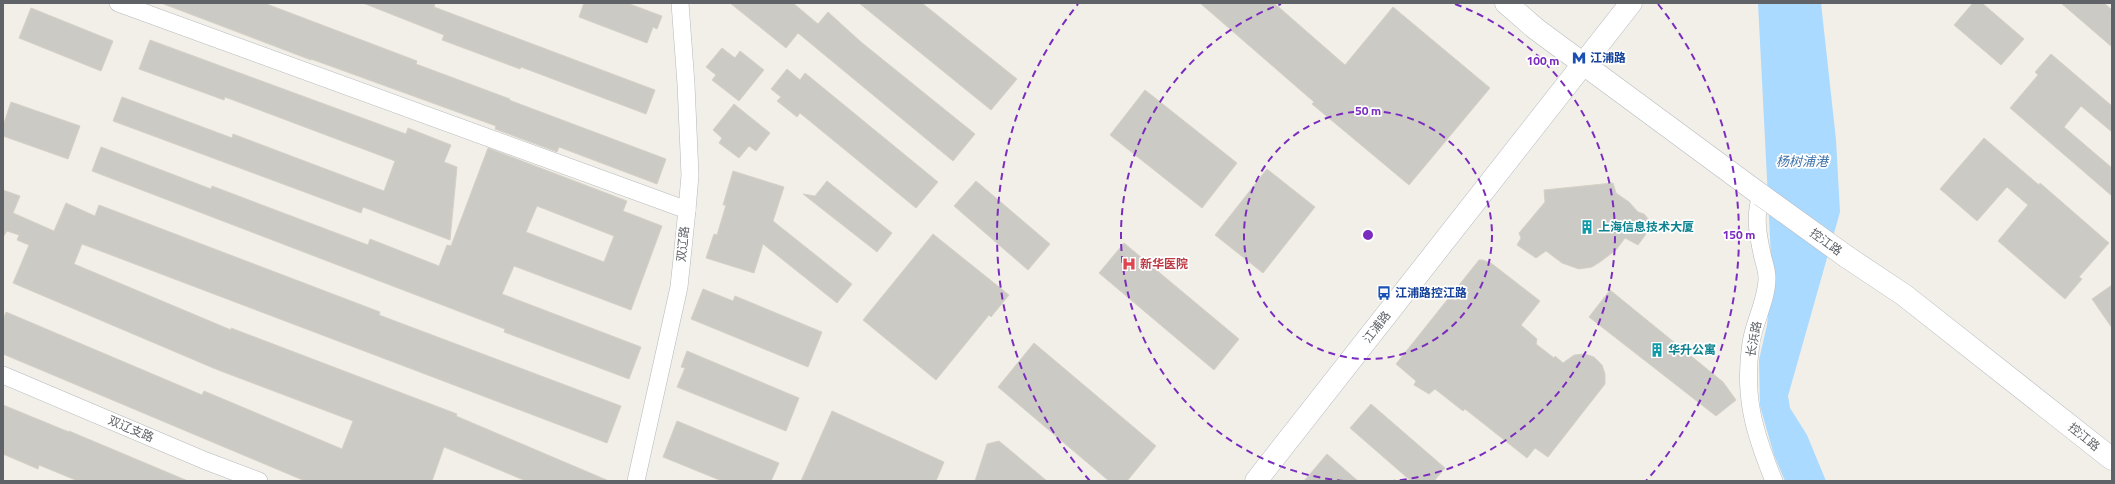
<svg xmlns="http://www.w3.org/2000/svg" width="2115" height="484" font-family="'Titillium Web','Noto Sans SC',sans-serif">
<rect width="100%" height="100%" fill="#f1efe8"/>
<path fill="#aadaff" d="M1758 3H1821L1836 140 1840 212 1788 396 1790 408 1807 435 1826 481H1785L1774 455 1760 406 1759 360 1767 325 1772 276Z"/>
<g fill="#cccac5" stroke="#d6d1c6" fill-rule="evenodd">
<path d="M161 3H264L417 61 416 64 510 99 509 100 666 159 657 184 559 147 557 152 495 129 496 126 311 59V60Z"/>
<path d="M363 3H435L434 7 655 90 646 114 521 67 520 69 442 40 444 35Z"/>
<path d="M584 3H627L662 16 657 29 653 27 647 43 579 17Z"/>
<path d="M730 3H793L818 24 828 12 861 42 975 134 953 161 798 33 786 48Z"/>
<path d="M859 3H922L1017 79 991 110Z"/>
<path d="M1200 3H1274L1345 65 1393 7 1490 88 1409 185 1312 104 1314 102Z"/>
<path d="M1973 3H1982L2024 39 2001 65 1954 25Z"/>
<path d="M2061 3H2104L2112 10V47Z"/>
<path d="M31 8 113 41 101 71 19 38Z"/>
<path d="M150 40 406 134 408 128 451 145 444 162 457 167 450 240 363 207 361 213 113 121 122 97 232 138 233 134 384 191 395 161 225 97 224 100 139 69Z"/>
<path d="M722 48 735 58 740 51 764 70 739 101 712 80 716 75 706 67Z"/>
<path d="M2051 54 2112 106V132L2081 106 2064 127 2112 168V196L2010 108 2038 75 2035 72Z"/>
<path d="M787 69 800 80 805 73 938 182 916 208 800 113 797 117 777 101 781 97 771 89Z"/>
<path d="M1145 90 1237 163 1202 208 1110 135Z"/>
<path d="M11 102 80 126 68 159 3 136V126Z"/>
<path d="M734 104 770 133 756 151 749 146 739 158 719 143 722 138 713 130Z"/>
<path d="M1984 138 2039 185 2040 183 2109 243 2079 277 2082 279 2065 299 1998 241 2028 205 2007 187 1977 221 1940 189Z"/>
<path d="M101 147 211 189 212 186 368 245 370 239 439 266 447 245 451 246 488 148 627 201 623 211 662 226 631 310 514 266 502 294 641 347 629 379 504 332 505 329 92 171ZM537 206 614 236 604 262 526 232Z"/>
<path d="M1267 169 1315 207 1263 273 1215 235Z"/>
<path d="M733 171 784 187 773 221 852 284 837 303 763 244 754 273 706 258 714 234 717 235 726 205H723Z"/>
<path d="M827 181 892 233 877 252 803 194 815 196Z"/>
<path d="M976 181 1050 244 1028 270 954 206Z"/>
<path d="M1613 183 1616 193 1629 202 1638 212 1644 214 1649 220V230L1638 245 1625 238 1616 250 1600 262 1592 267 1579 269 1562 263 1546 251 1536 258 1517 245 1521 238 1519 233 1545 202 1544 190Z"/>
<path d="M3 190 20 196 13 213 54 231 66 203 95 216 99 205 380 312 379 315 621 406 607 443 82 244 74 264 231 330V328L457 414 456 416 609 481H526L444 447 432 481H305L3 354V320L6 312 202 395 204 391 342 449 353 421 218 370 13 283 29 245 17 240 19 235 7 231 3 237Z"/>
<path d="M933 234 1009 295 991 317 989 315 936 380 863 320Z"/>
<path d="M1124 243 1239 339 1214 370 1099 273Z"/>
<path d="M1479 260H1483L1491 263 1540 301 1521 325 1537 339 1536 344 1554 358 1555 356 1563 363 1574 355 1585 354 1594 357 1602 365 1605 374V384L1548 457 1535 448 1527 458 1465 409 1463 411 1435 389 1429 394 1414 385 1416 381 1396 364Z"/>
<path d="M2112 285V328L2092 299Z"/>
<path d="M703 289 733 301 735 296 822 332 808 367 691 319Z"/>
<path d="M1610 290 1723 382 1736 400 1716 416 1589 317Z"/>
<path d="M1034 343 1156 446 1127 481H1109L998 387Z"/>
<path d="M687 351 799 398 786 431 677 387 685 368 681 367Z"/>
<path d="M1371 404 1445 468 1434 481H1411L1350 428Z"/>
<path d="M3 405 69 432V431L188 481H78L39 465 38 469 3 454Z"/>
<path d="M832 411 944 462 936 481H801Z"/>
<path d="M677 421 779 463 771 481H722L663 457Z"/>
<path d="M999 441 1047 481H975L987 444Z"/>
<path d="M1327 454 1358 481H1304Z"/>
</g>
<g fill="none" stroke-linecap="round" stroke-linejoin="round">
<defs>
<g id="street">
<path d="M118 3 687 210"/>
<path d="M1761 195C1754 217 1758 236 1763 258 1765 265 1767 271 1767 278 1767 300 1754 322 1751 343 1743 396 1754 432 1774 481"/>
<path d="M3 375 206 461 259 481"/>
<path d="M636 481 679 287 687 210 690 175 686 84 680 3"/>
</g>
<g id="secondary">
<path d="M1506 3 1536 29 1761 195"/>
<path d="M1847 257 1904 295 2112 459"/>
<path d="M1256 481 1631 3"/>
</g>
</defs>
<use href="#street" stroke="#b5b8bc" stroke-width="18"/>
<use href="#secondary" stroke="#b6babf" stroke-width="23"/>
<use href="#street" stroke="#fff" stroke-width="17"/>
<use href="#secondary" stroke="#fff" stroke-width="22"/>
<defs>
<path id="secondary-bridge" d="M1761 195 1847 257"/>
</defs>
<use href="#secondary-bridge" stroke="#b6babf" stroke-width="23" stroke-linecap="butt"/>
<use href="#secondary-bridge" stroke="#fff" stroke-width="22"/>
</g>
<g fill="none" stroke="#7b2cbf" stroke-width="2" stroke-dasharray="7 5">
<circle cx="1368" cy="235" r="124"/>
<path d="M1344 481A247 247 0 0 1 1281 4M1455 4A247 247 0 0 1 1392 481"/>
<path d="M1090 481A371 371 0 0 1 1078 4M1658 4A371 371 0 0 1 1646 481"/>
</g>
<defs>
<symbol id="metro-bare" viewBox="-9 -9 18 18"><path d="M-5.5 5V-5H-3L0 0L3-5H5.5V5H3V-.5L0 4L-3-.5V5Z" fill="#1a4fb4" stroke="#fff" stroke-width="2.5" paint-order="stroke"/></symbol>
<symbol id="building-bare" viewBox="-9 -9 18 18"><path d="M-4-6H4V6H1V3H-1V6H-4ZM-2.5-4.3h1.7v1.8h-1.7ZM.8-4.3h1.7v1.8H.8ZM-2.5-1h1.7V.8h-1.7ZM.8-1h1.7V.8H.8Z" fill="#0f9aa8" stroke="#fff" stroke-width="2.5" paint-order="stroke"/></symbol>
<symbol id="hospital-bare" viewBox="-9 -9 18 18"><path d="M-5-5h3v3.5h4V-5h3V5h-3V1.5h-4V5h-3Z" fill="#e0444e" stroke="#fff" stroke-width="2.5" paint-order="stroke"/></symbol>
<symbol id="bus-bare" viewBox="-9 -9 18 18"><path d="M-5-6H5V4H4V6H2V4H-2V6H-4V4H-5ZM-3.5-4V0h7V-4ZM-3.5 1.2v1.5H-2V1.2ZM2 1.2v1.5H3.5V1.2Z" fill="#1a4fb4" stroke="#fff" stroke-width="2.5" paint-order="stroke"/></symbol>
</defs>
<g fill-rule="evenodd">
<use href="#metro-bare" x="1569" y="48" width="20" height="20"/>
<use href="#building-bare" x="1577" y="217" width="20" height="20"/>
<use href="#hospital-bare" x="1119" y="254" width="20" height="20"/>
<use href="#bus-bare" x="1374" y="283" width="20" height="20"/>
<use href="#building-bare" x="1647" y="340" width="20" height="20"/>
</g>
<g text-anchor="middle" stroke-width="3.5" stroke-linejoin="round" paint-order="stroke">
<g font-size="12" font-weight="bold" fill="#164399" stroke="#fff" text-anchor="start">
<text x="1590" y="62">江浦路</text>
<text x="1395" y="297">江浦路控江路</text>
</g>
<g font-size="12" font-weight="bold" fill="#0d838f" stroke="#fff" text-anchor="start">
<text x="1598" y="231">上海信息技术大厦</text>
<text x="1668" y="354">华升公寓</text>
</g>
<g font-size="12" fill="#5f6368" stroke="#fff">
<text transform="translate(1826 242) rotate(36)" y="4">控江路</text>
<text transform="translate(683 244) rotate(-84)" y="4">双辽路</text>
<text transform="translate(1377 327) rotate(-52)" y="4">江浦路</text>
<text transform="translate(1754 339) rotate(-79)" y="4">长浜路</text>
<text transform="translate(131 429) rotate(23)" y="4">双辽支路</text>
<text transform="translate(2084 437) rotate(39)" y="4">控江路</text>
</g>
<g font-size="12" font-weight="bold" fill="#be3a42" stroke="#fff" text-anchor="start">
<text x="1140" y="268">新华医院</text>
</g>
<g font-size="13" font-style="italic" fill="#4174aa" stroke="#fff">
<text x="1802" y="166">杨树浦港</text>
</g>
</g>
<circle cx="1368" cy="235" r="6" fill="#7b2cbf" stroke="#fff" stroke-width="2"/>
<g font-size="12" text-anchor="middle" font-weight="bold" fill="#7b2cbf" stroke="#fff" stroke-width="3.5" stroke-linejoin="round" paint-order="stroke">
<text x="1543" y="65">100 m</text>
<text x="1368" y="115">50 m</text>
<text x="1739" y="239">150 m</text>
</g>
<rect width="2115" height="484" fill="none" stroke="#5f6368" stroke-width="8"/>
</svg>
